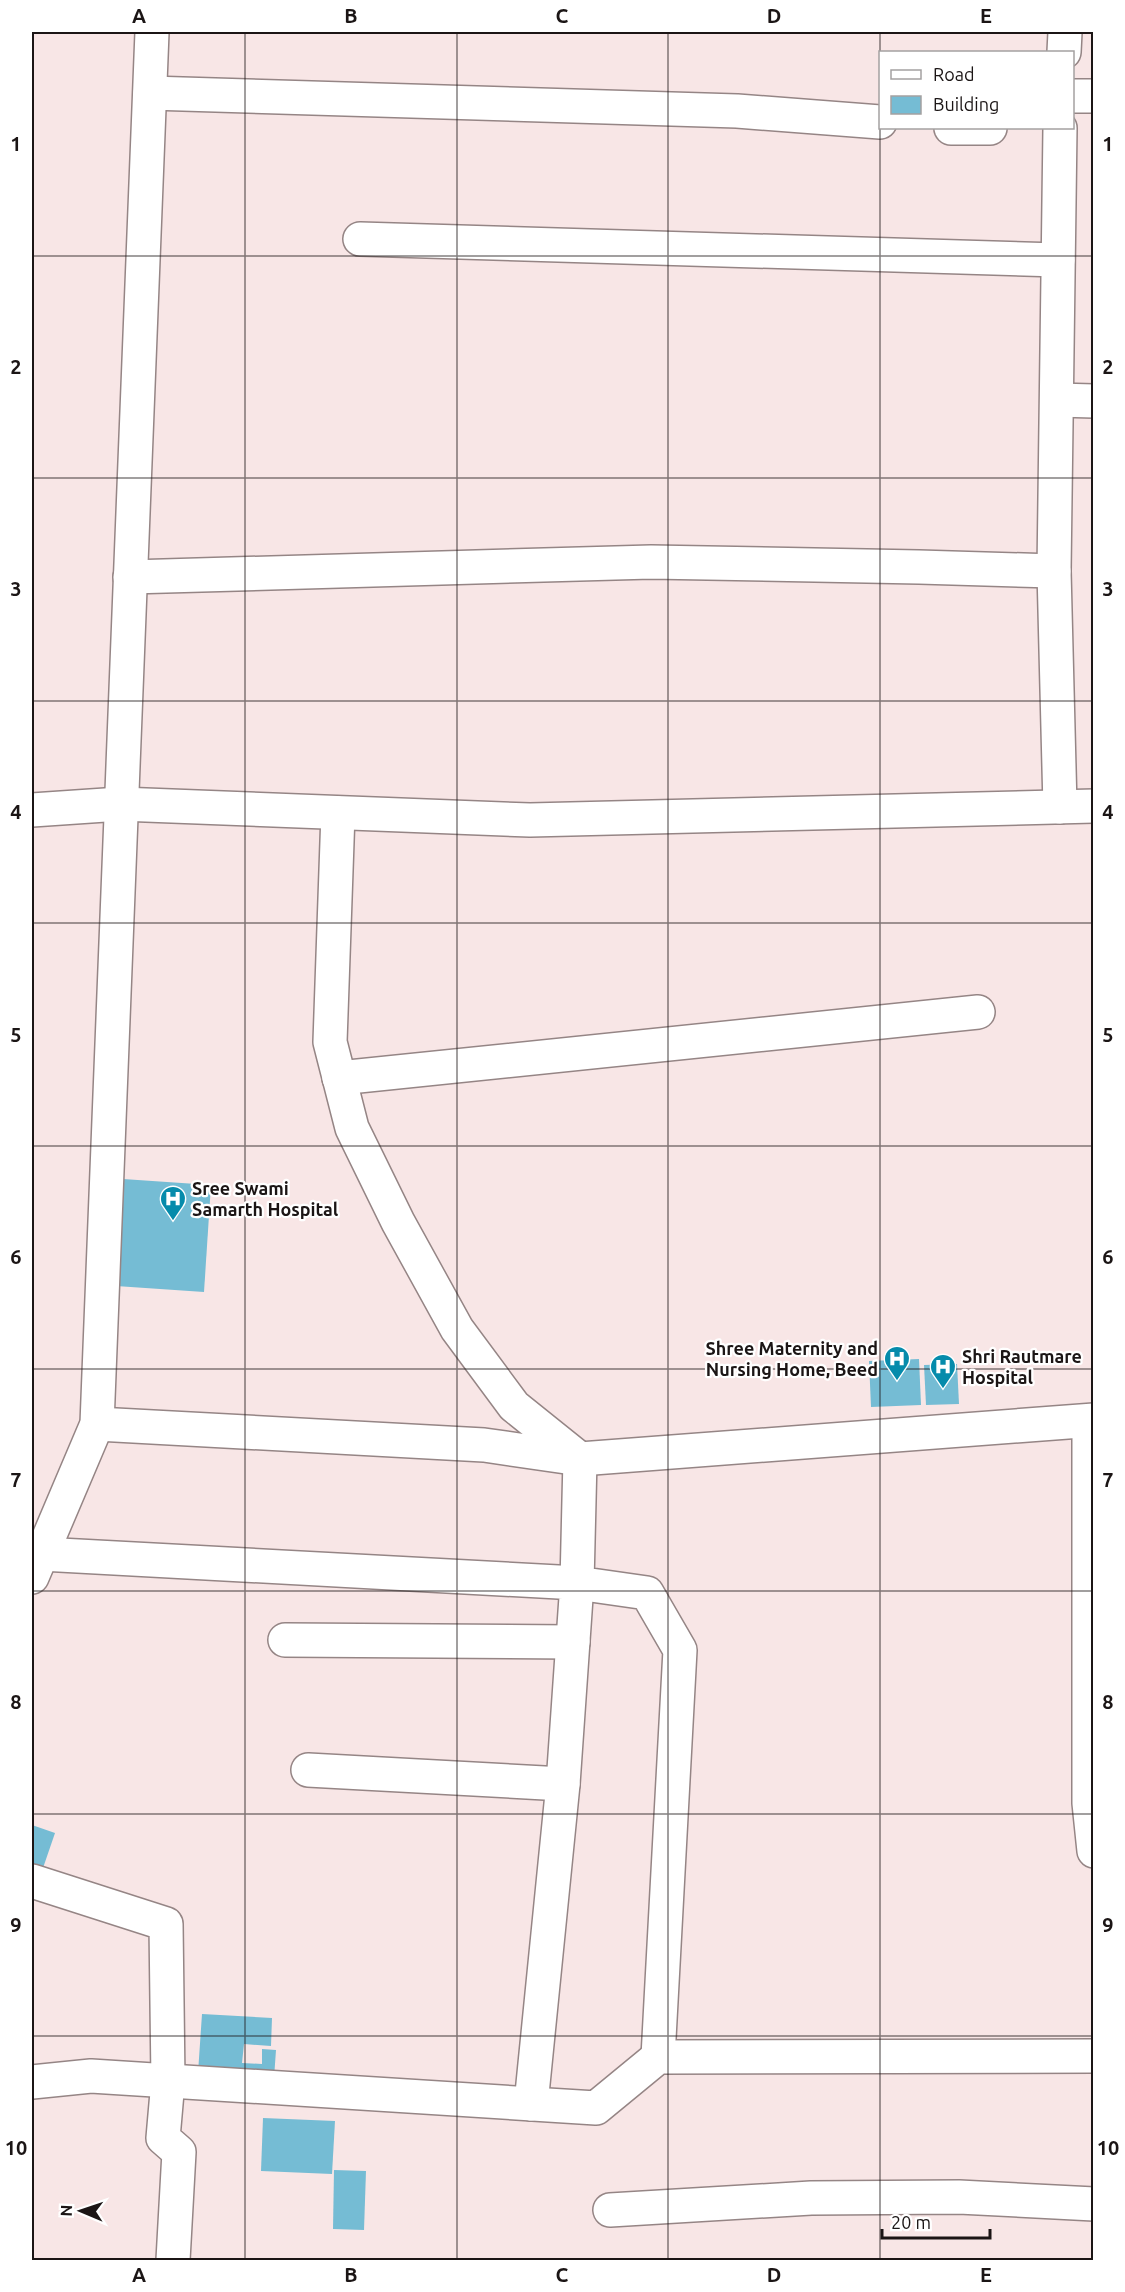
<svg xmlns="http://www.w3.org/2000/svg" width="1125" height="2292" font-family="Ubuntu,sans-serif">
<rect width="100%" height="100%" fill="#f8e6e6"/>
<g fill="#75bcd4">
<path d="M123 1179 211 1185 204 1292 116 1286Z"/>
<path d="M919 1359 921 1405 871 1407 869 1361Z"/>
<path d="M957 1364 959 1404 926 1405 924 1365Z"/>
<path d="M32 1825 55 1833 43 1868 32 1865Z"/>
<path d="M202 2014 272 2018 271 2046 244 2044 242 2063 262 2064V2049L276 2050 274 2078 198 2073Z"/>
<path d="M263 2118 335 2121 332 2174 261 2171Z"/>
<path d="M334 2170 366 2171 364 2230 333 2229Z"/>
</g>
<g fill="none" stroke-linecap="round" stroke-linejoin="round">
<defs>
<g id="street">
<path d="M1064 52 1065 32"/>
<path d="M150 93 737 111 880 122"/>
<path d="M1072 96H1094"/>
<path d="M951 128H990"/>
<path d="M1060 128 1054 571 1060 807"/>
<path d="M360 239 1058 260"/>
<path d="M1057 400 1094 401"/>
<path d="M130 577 651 562 919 567 1054 571"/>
<path d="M32 810 120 804 530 820 1094 806"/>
<path d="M338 813 330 1042 352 1128 398 1222 457 1329 514 1406 580 1459 577 1583 647 1593 680 1650 658 2057"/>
<path d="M339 1078 978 1012"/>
<path d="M1089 1421V1803L1094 1851"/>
<path d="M97 1424 484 1445 580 1459 1094 1420"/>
<path d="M41 1554 577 1583 563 1784 531 2104"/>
<path d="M285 1640 573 1642"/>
<path d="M308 1770 563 1784"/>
<path d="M32 1881 166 1924 168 2081 163 2138 179 2152 173 2260"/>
<path d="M32 2082 91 2076 596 2108 658 2057 1094 2056"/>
<path d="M610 2210 811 2198 959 2197 1094 2204"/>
</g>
<path id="primary" d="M32 1577 97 1424 152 32"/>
</defs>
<use href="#street" stroke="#958585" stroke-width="36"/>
<use href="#primary" stroke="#958585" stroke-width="36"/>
<use href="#street" stroke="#fff" stroke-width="33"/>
<use href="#primary" stroke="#fff" stroke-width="33"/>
</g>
<path fill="none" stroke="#1b1515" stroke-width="1.5" stroke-opacity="0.55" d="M245 32V2260M457 32V2260M668 32V2260M880 32V2260M32 256H1094M32 478H1094M32 701H1094M32 923H1094M32 1146H1094M32 1369H1094M32 1591H1094M32 1814H1094M32 2036H1094"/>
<defs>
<symbol id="hospital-pin" viewBox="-11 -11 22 30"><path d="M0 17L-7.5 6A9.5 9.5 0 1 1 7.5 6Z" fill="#068bab" stroke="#fff"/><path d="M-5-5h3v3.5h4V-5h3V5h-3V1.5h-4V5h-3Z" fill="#fff"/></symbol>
</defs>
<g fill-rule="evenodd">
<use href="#hospital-pin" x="158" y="1184" width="30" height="40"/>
<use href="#hospital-pin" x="882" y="1344" width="30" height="40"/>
<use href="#hospital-pin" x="928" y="1352" width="30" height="40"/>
</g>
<g text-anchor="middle" stroke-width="4.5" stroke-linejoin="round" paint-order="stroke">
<g font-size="18" font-weight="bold" fill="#1b1515" stroke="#fff" text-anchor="start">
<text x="192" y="1195">Sree Swami<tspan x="192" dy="21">Samarth Hospital</tspan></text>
<text x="878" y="1355" text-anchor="end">Shree Maternity and<tspan x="878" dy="21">Nursing Home, Beed</tspan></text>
<text x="962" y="1363">Shri Rautmare<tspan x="962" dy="21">Hospital</tspan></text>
</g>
</g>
<rect width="1125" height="2292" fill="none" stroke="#ffffff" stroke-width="66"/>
<rect x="879" y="51" width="195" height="78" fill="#ffffff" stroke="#a4a1a1" stroke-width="1.5"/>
<rect x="891" y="70" width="30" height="9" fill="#ffffff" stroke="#a4a1a1" stroke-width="1.5"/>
<text x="933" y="81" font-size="18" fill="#1b1515">Road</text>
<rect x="891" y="96" width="30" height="18" fill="#75bcd4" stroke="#a4a1a1" stroke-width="1.5"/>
<text x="933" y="111" font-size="18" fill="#1b1515">Building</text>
<g transform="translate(81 2211) rotate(272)" stroke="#ffffff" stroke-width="4.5" paint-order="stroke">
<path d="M0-4.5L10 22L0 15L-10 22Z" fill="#1b1515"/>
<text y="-9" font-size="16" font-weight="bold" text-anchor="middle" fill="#1b1515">N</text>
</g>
<path d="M882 2229v9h108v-9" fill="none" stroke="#1b1515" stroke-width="3"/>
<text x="891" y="2229" font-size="18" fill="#1b1515" stroke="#ffffff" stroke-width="4.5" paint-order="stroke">20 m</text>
<rect x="33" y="33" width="1059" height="2226" fill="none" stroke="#1b1515" stroke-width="2"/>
<g font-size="20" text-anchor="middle" font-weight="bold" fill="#1b1515">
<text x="139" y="23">A</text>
<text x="351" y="23">B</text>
<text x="562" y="23">C</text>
<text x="774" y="23">D</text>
<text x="986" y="23">E</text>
<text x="16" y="151">1</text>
<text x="1108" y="151">1</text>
<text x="16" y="374">2</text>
<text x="1108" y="374">2</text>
<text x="16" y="596">3</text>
<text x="1108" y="596">3</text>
<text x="16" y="819">4</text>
<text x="1108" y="819">4</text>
<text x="16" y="1042">5</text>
<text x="1108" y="1042">5</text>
<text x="16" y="1264">6</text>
<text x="1108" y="1264">6</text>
<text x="16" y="1487">7</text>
<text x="1108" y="1487">7</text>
<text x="16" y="1709">8</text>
<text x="1108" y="1709">8</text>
<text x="16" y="1932">9</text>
<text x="1108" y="1932">9</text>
<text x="16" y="2155">10</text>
<text x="1108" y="2155">10</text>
<text x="139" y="2282">A</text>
<text x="351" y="2282">B</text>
<text x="562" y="2282">C</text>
<text x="774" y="2282">D</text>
<text x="986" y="2282">E</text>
</g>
</svg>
